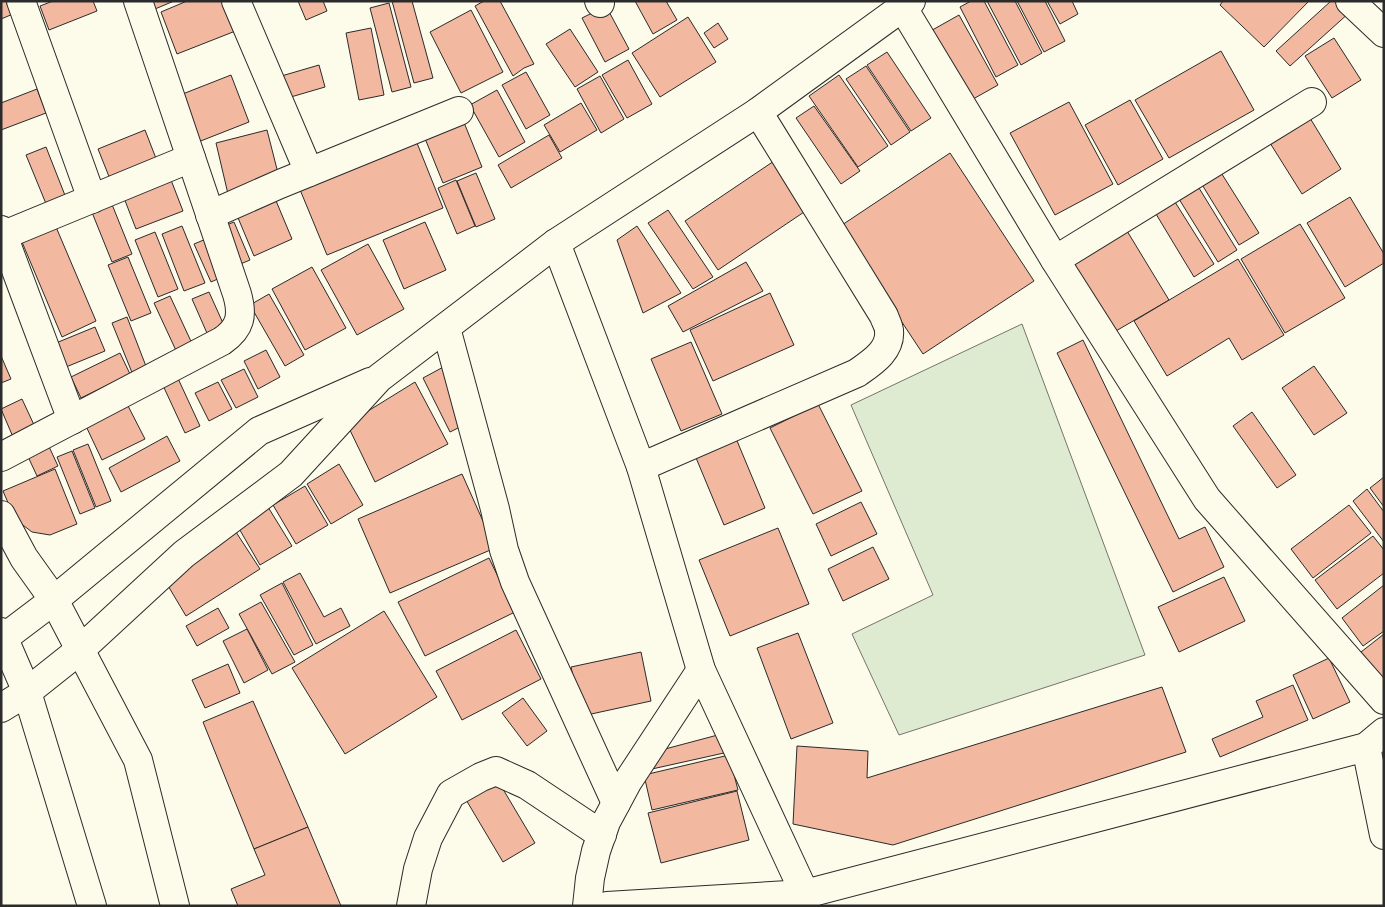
<svg xmlns="http://www.w3.org/2000/svg" width="1385" height="907" font-family="'Varela Round',sans-serif">
<rect width="100%" height="100%" fill="#fdfbea"/>
<path fill="#deebd1" stroke="#74746e" d="M1022 324 1145 655 899 735 852 634 933 595 851 405Z"/>
<g fill="#f2b8a0" stroke="#2b2b2b">
<path d="M1 1H14L18 12 1 19Z"/>
<path d="M53 1H93L97 11 49 30 40 6Z"/>
<path d="M152 1H174L155 9Z"/>
<path d="M187 1H227L238 30 177 54 161 12Z"/>
<path d="M298 1H323L327 11 306 20Z"/>
<path d="M392 1H412L433 78 414 83Z"/>
<path d="M484 1H500L534 64 524 68 513 76 475 6Z"/>
<path d="M635 1H666L677 20 653 34Z"/>
<path d="M971 1H984L1018 65 996 77 960 7Z"/>
<path d="M987 1H1015L1042 53 1021 65Z"/>
<path d="M1017 1H1045L1065 41 1044 52Z"/>
<path d="M1047 1H1072L1078 14 1060 24Z"/>
<path d="M1223 1H1309L1264 47 1220 5Z"/>
<path d="M1331 1H1340L1350 12 1290 66 1276 51Z"/>
<path d="M389 3 411 87 392 92 370 8Z"/>
<path d="M606 6 629 49 605 62 582 18Z"/>
<path d="M471 10 503 72 461 93 430 32Z"/>
<path d="M959 15 998 85 966 103 927 33Z"/>
<path d="M688 17 716 62 660 97 632 53Z"/>
<path d="M718 23 728 39 714 48 704 33Z"/>
<path d="M371 28 384 95 359 100 346 33Z"/>
<path d="M570 29 598 72 575 87 546 44Z"/>
<path d="M1334 38 1361 80 1332 98 1305 56Z"/>
<path d="M1221 51 1254 110 1169 158 1135 100Z"/>
<path d="M887 52 931 118 911 131 867 65Z"/>
<path d="M628 60 652 104 627 118 602 75Z"/>
<path d="M319 65 325 87 284 99 278 77Z"/>
<path d="M866 66 910 132 891 145 846 79Z"/>
<path d="M526 72 550 115 526 129 502 85Z"/>
<path d="M231 75 249 122 193 144 175 97Z"/>
<path d="M839 75 888 146 858 167 809 96Z"/>
<path d="M600 76 624 119 601 133 577 89Z"/>
<path d="M37 89 46 113 1 130V103Z"/>
<path d="M497 90 525 142 499 157 470 105Z"/>
<path d="M1130 100 1163 159 1118 185 1085 125Z"/>
<path d="M1069 102 1113 184 1055 215 1010 133Z"/>
<path d="M581 103 597 130 560 152 544 125Z"/>
<path d="M814 106 860 171 841 184 796 118Z"/>
<path d="M1310 118 1341 169 1302 194 1270 143Z"/>
<path d="M463 120 482 167 443 183 424 136Z"/>
<path d="M145 130 157 161 110 179 98 149Z"/>
<path d="M267 130 280 181 228 194 216 143Z"/>
<path d="M413 133 443 208 327 255 296 180Z"/>
<path d="M549 135 562 158 511 188 498 165Z"/>
<path d="M46 147 68 203 49 211 26 155Z"/>
<path d="M950 153 1034 281 923 354 839 227Z"/>
<path d="M777 159 810 208 718 270 685 221Z"/>
<path d="M1220 171 1259 233 1239 245 1201 183Z"/>
<path d="M476 173 495 219 476 227 457 181Z"/>
<path d="M171 180 183 211 136 229 124 198Z"/>
<path d="M456 180 475 226 457 234 438 188Z"/>
<path d="M1199 188 1237 250 1218 262 1179 199Z"/>
<path d="M274 196 292 239 254 256 236 213Z"/>
<path d="M109 197 132 254 112 262 89 205Z"/>
<path d="M1350 197 1384 254V263L1345 287 1307 223Z"/>
<path d="M1175 202 1214 264 1194 277 1156 214Z"/>
<path d="M668 210 713 277 693 289 648 223Z"/>
<path d="M234 222 250 260 238 265 222 227Z"/>
<path d="M425 222 446 270 404 289 383 240Z"/>
<path d="M1300 224 1345 298 1285 333 1241 259Z"/>
<path d="M182 226 205 283 184 291 162 234Z"/>
<path d="M637 226 681 293 643 313 617 240Z"/>
<path d="M1124 226 1169 300 1109 335 1065 261Z"/>
<path d="M56 227 96 321 62 337 22 242Z"/>
<path d="M155 232 178 289 158 297 135 240Z"/>
<path d="M206 239 222 277 211 282 194 244Z"/>
<path d="M368 244 404 309 357 335 321 270Z"/>
<path d="M128 257 151 313 131 321 108 265Z"/>
<path d="M1238 259 1284 335 1242 360 1229 338 1167 376 1134 321Z"/>
<path d="M746 262 763 291 683 332 668 306Z"/>
<path d="M312 267 346 328 305 350 272 289Z"/>
<path d="M209 292 227 332 210 340 192 299Z"/>
<path d="M770 293 794 345 713 381 690 330Z"/>
<path d="M269 294 304 355 285 366 250 305Z"/>
<path d="M170 296 195 350 179 357 154 303Z"/>
<path d="M127 317 149 374 135 380 112 323Z"/>
<path d="M95 327 105 351 66 367 56 343Z"/>
<path d="M1083 340 1179 539 1205 527 1224 567 1173 592 1057 353Z"/>
<path d="M691 342 722 414 681 431 651 359Z"/>
<path d="M266 350 280 377 258 389 244 361Z"/>
<path d="M120 353 130 374 81 398 71 377Z"/>
<path d="M1 356 11 379 1 383Z"/>
<path d="M447 365 466 424 450 432 423 378Z"/>
<path d="M1314 366 1347 413 1314 435 1282 388Z"/>
<path d="M244 369 258 397 236 408 221 380Z"/>
<path d="M175 372 200 426 185 433 160 379Z"/>
<path d="M218 382 232 409 209 421 195 393Z"/>
<path d="M415 382 448 444 375 482 347 424Z"/>
<path d="M22 399 35 427 13 437 1 409Z"/>
<path d="M126 402 145 439 102 460 84 422Z"/>
<path d="M818 404 862 491 813 514 770 428Z"/>
<path d="M1252 412 1296 475 1277 488 1233 426Z"/>
<path d="M167 436 180 461 121 492 109 468Z"/>
<path d="M735 436 765 508 724 525 694 453Z"/>
<path d="M45 438 58 466 37 476 24 448Z"/>
<path d="M88 444 111 501 96 507 73 450Z"/>
<path d="M72 451 95 508 80 514 57 457Z"/>
<path d="M339 464 363 505 331 524 307 484Z"/>
<path d="M55 469 77 524 50 535 32 532 15 519 3 491Z"/>
<path d="M462 474 495 548 390 593 358 519Z"/>
<path d="M1384 477V507L1370 488Z"/>
<path d="M305 486 328 525 296 544 273 505Z"/>
<path d="M1367 489 1384 512V542L1353 501Z"/>
<path d="M861 502 877 534 831 556 816 524Z"/>
<path d="M1349 505 1371 533 1313 578 1291 549Z"/>
<path d="M268 507 292 546 260 565 237 525Z"/>
<path d="M778 528 809 604 730 636 699 560Z"/>
<path d="M234 529 260 569 186 616 164 579Z"/>
<path d="M1373 536 1384 550V573L1337 609 1315 580Z"/>
<path d="M873 547 889 579 843 601 828 569Z"/>
<path d="M489 558 515 612 425 656 398 602Z"/>
<path d="M300 573 324 617 341 608 350 626 316 644 283 582Z"/>
<path d="M1224 577 1245 621 1179 652 1158 607Z"/>
<path d="M282 583 313 645 294 655 260 595Z"/>
<path d="M1384 585V631L1363 646 1342 618Z"/>
<path d="M261 602 295 662 272 674 239 614Z"/>
<path d="M218 608 229 628 197 646 186 626Z"/>
<path d="M384 611 437 697 345 754 292 668Z"/>
<path d="M247 629 268 670 244 683 223 641Z"/>
<path d="M516 630 541 679 462 720 436 671Z"/>
<path d="M798 633 833 723 791 739 757 648Z"/>
<path d="M1384 634V679L1383 680 1361 652Z"/>
<path d="M641 652 651 701 582 716 571 667Z"/>
<path d="M1329 658 1350 702 1313 719 1293 675Z"/>
<path d="M228 664 240 693 205 708 192 680Z"/>
<path d="M1293 685 1308 720 1220 757 1212 739 1263 717 1256 701Z"/>
<path d="M1162 687 1186 752 893 845 793 824 797 746 868 751 867 778Z"/>
<path d="M523 698 547 731 527 746 502 713Z"/>
<path d="M253 701 308 827 254 849 203 722Z"/>
<path d="M729 732 733 751 652 769 650 753Z"/>
<path d="M729 755 738 790 652 810 644 775Z"/>
<path d="M494 774 535 843 503 862 462 793Z"/>
<path d="M737 791 749 840 661 863 648 813Z"/>
<path d="M308 827 341 906H238L231 889 265 875 254 849Z"/>
</g>
<g fill="none" stroke-linecap="round" stroke-linejoin="round">
<defs>
<g id="minor">
<path d="M21 1 92 199"/>
<path d="M236 1 309 172"/>
<path d="M599 1 600 3"/>
<path d="M1350 1 1384 33"/>
<path d="M903 8 1055 260 1207 499 1384 700"/>
<path d="M210 215 280 184 459 111"/>
<path d="M1 230 72 420"/>
<path d="M4 235 191 158"/>
<path d="M556 243 641 467 701 670 805 894 806 906"/>
<path d="M1055 260 1312 102"/>
<path d="M446 328 495 509 504 550 515 582 616 803"/>
<path d="M1 457 222 341C241 328 243 315 237 294L138 1"/>
<path d="M641 467 857 373C871 363 891 351 889 331 889 326 885 320 884 316L758 112"/>
<path d="M1366 747 1384 835"/>
<path d="M411 906 418 869 428 838 451 794 481 777 496 771 527 785 602 835"/>
<path d="M587 906 590 878 596 851 606 822 628 781 701 670"/>
<path d="M607 906 805 894 1366 747 1384 732"/>
</g>
<g id="major">
<path d="M1 515 24 558 54 600 138 760 175 906"/>
<path d="M1 632 27 692 92 906"/>
<path d="M1 640 54 600 259 431 370 382"/>
<path d="M1 708 27 692 81 649 184 554 291 474 379 378 556 243 758 112 911 1"/>
</g>
</defs>
<use href="#minor" stroke="#2b2b2b" stroke-width="30"/>
<use href="#major" stroke="#2b2b2b" stroke-width="30"/>
<use href="#minor" stroke="#fdfbea" stroke-width="28"/>
<use href="#major" stroke="#fdfbea" stroke-width="28"/>
</g>
<rect width="1385" height="907" fill="none" stroke="#2b2b2b" stroke-width="5"/>
</svg>
